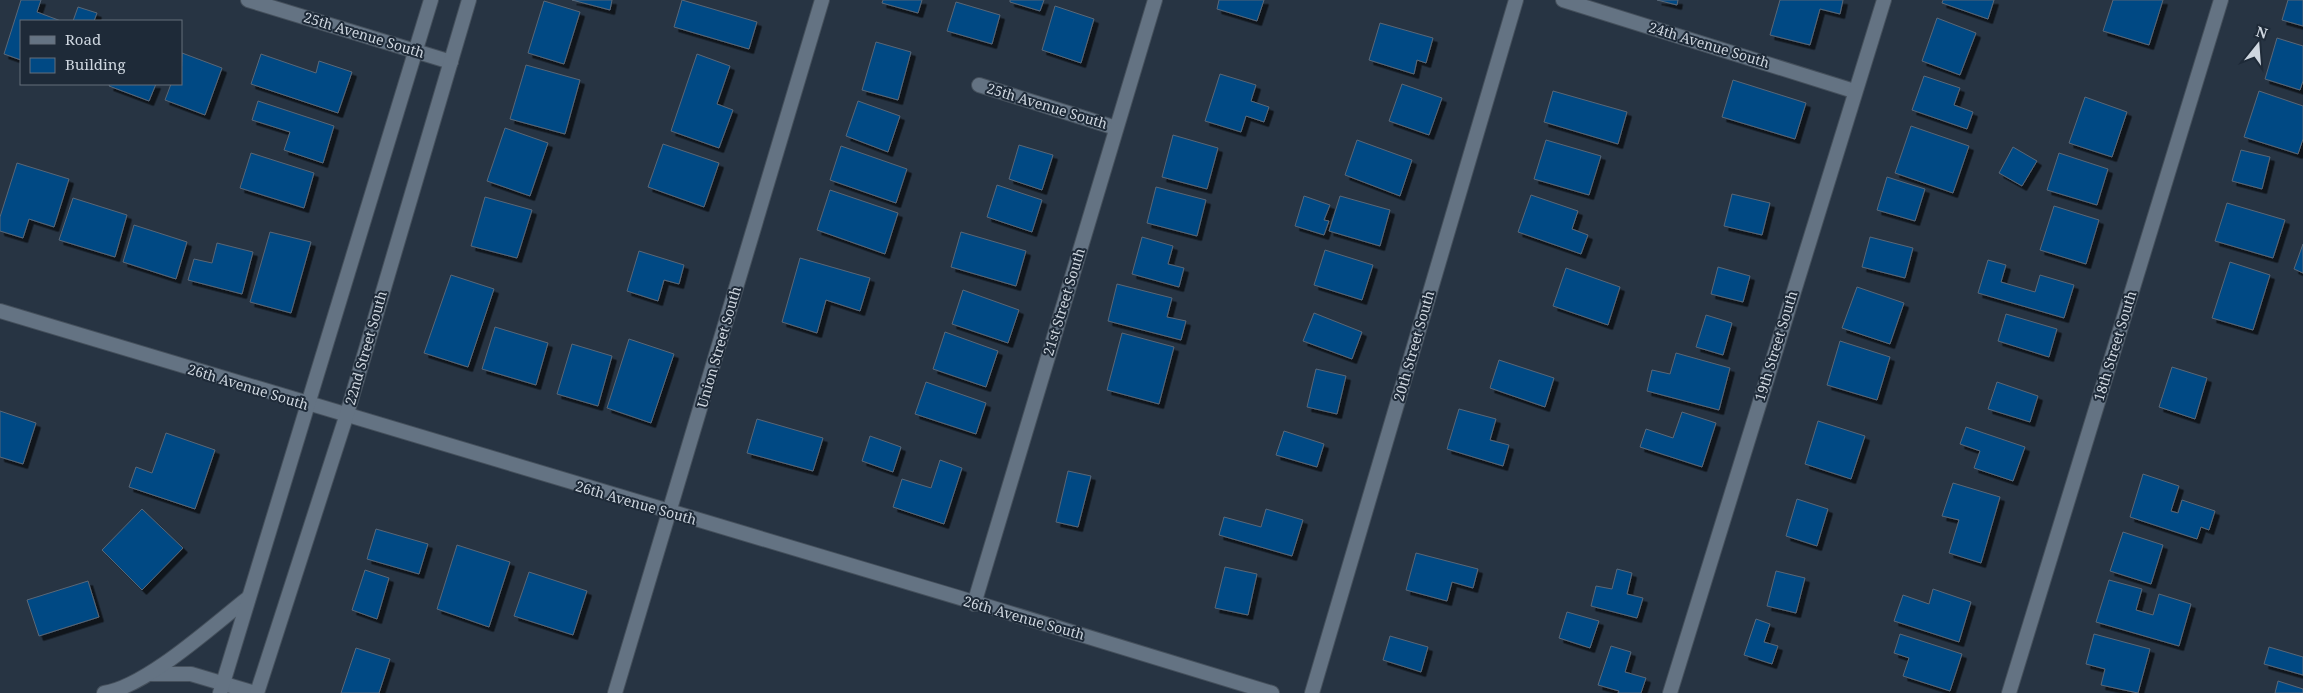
<svg xmlns="http://www.w3.org/2000/svg" width="2303" height="693" font-family="'Noto Serif',serif">
<defs>
<filter id="shadow"><feDropShadow dx="4.5" dy="4.5" stdDeviation="0" flood-color="#0009"/></filter>
</defs>
<rect width="100%" height="100%" fill="#273443"/>
<g fill="#004984" stroke="#596777" filter="url(#shadow)">
<path d="M21 0H41L37 12 61 21H21V60L4 54Z"/>
<path d="M572 0H612L610 10Z"/>
<path d="M682 0 757 22 749 49 674 27Z"/>
<path d="M883 0H922L918 13 882 3Z"/>
<path d="M1010 0H1044L1040 11 1010 2Z"/>
<path d="M1219 0H1264L1257 21 1217 9Z"/>
<path d="M1657 0H1678L1677 5Z"/>
<path d="M1780 0H1843L1840 14 1820 9 1810 45 1770 35Z"/>
<path d="M1943 0H1994L1988 19 1942 3Z"/>
<path d="M2113 0H2163L2149 45 2103 31Z"/>
<path d="M2288 0H2303V26L2282 20Z"/>
<path d="M544 1 580 12 564 64 528 53Z"/>
<path d="M956 2 1000 15 992 44 947 31Z"/>
<path d="M1055 6 1094 19 1081 63 1042 50Z"/>
<path d="M78 7 97 13 94 21H73Z"/>
<path d="M1937 18 1976 33 1960 75 1922 61Z"/>
<path d="M1380 23 1433 38 1426 63 1417 60 1414 74 1369 60Z"/>
<path d="M2277 38 2303 46V81L2300 90 2265 79Z"/>
<path d="M876 42 911 52 898 100 862 90Z"/>
<path d="M182 53 222 68 205 115 165 100 171 84H181Z"/>
<path d="M261 54 316 73 319 61 352 72 338 113 251 84Z"/>
<path d="M697 54 730 66 717 104 733 110 719 148 671 131Z"/>
<path d="M526 65 580 80 565 134 510 119Z"/>
<path d="M1220 74 1256 85 1251 101 1269 107 1264 122 1246 116 1241 132 1205 121Z"/>
<path d="M1924 76 1960 88 1954 105 1973 112 1967 129 1912 110Z"/>
<path d="M1733 80 1806 103 1795 139 1722 117Z"/>
<path d="M110 84H156L149 101 109 86Z"/>
<path d="M1402 84 1442 98 1429 135 1389 121Z"/>
<path d="M1553 91 1627 112 1618 144 1544 122Z"/>
<path d="M2259 91 2303 106V139L2298 154 2244 137Z"/>
<path d="M2085 97 2127 112 2112 157 2069 143Z"/>
<path d="M258 101 334 126 323 163 284 150 290 132 252 120Z"/>
<path d="M858 101 900 116 888 152 846 136Z"/>
<path d="M1911 126 1969 146 1953 193 1895 173Z"/>
<path d="M505 128 548 143 530 196 487 181Z"/>
<path d="M1173 135 1218 148 1207 189 1162 177Z"/>
<path d="M1357 140 1412 160 1400 196 1345 175Z"/>
<path d="M1546 140 1601 156 1589 195 1534 179Z"/>
<path d="M663 144 719 163 704 207 648 187Z"/>
<path d="M1019 145 1053 155 1042 190 1009 179Z"/>
<path d="M841 146 907 169 896 203 830 180Z"/>
<path d="M2013 147 2037 161 2022 186 1999 173Z"/>
<path d="M2241 150 2270 157 2262 189 2232 181Z"/>
<path d="M251 153 314 173 304 208 240 188Z"/>
<path d="M2059 153 2108 169 2097 205 2047 190Z"/>
<path d="M17 163 69 179 54 227 29 219 23 238 0 231V217Z"/>
<path d="M1887 177 1925 189 1915 221 1877 210Z"/>
<path d="M997 185 1042 200 1032 232 987 217Z"/>
<path d="M1156 187 1206 200 1197 236 1147 223Z"/>
<path d="M830 190 898 213 885 254 817 230Z"/>
<path d="M1732 194 1770 203 1762 235 1724 226Z"/>
<path d="M1531 195 1578 211 1572 229 1588 235 1581 254 1518 232Z"/>
<path d="M1304 196 1330 205 1324 220 1329 221 1324 235 1295 226Z"/>
<path d="M1340 196 1390 210 1380 246 1329 231Z"/>
<path d="M485 197 532 210 517 258 471 246Z"/>
<path d="M73 198 127 215 115 257 59 240Z"/>
<path d="M2227 203 2285 220 2273 258 2215 241Z"/>
<path d="M2054 206 2099 220 2086 264 2040 250Z"/>
<path d="M134 225 187 242 176 279 123 262Z"/>
<path d="M270 232 311 242 291 313 250 302Z"/>
<path d="M961 232 1026 251 1016 286 951 267Z"/>
<path d="M1142 237 1173 246 1168 264 1184 268 1179 287 1132 274Z"/>
<path d="M1870 237 1913 248 1905 278 1862 267Z"/>
<path d="M217 243 253 252 242 294 188 280 194 259 212 263Z"/>
<path d="M2303 244V273L2294 269Z"/>
<path d="M1325 250 1373 265 1362 300 1314 285Z"/>
<path d="M639 251 684 265 679 284 664 280 658 301 627 291Z"/>
<path d="M800 258 870 278 860 311 826 300 817 333 782 322Z"/>
<path d="M1988 260 2006 265 2001 282 2035 292 2040 275 2074 285 2064 318 1978 293Z"/>
<path d="M2230 262 2270 275 2253 330 2212 318Z"/>
<path d="M1718 267 1750 276 1743 302 1711 294Z"/>
<path d="M1566 268 1620 287 1608 325 1553 306Z"/>
<path d="M451 275 494 289 468 367 424 353Z"/>
<path d="M1117 284 1172 298 1167 317 1186 321 1181 340 1108 321Z"/>
<path d="M1857 287 1904 303 1890 344 1842 328Z"/>
<path d="M963 290 1019 310 1008 343 952 324Z"/>
<path d="M1314 313 1362 332 1352 359 1303 341Z"/>
<path d="M2006 314 2057 329 2049 357 1998 341Z"/>
<path d="M1706 315 1732 323 1723 355 1696 347Z"/>
<path d="M495 327 548 343 536 385 482 369Z"/>
<path d="M945 332 998 351 986 387 933 369Z"/>
<path d="M1122 333 1174 347 1159 404 1107 390Z"/>
<path d="M629 339 674 354 651 423 607 408Z"/>
<path d="M1840 341 1890 357 1877 400 1827 385Z"/>
<path d="M572 344 612 356 598 406 557 394Z"/>
<path d="M1676 353 1730 368 1719 410 1647 391 1652 370 1670 374Z"/>
<path d="M1499 360 1554 378 1545 407 1490 388Z"/>
<path d="M2172 367 2207 378 2195 419 2159 407Z"/>
<path d="M1316 369 1346 376 1337 414 1307 407Z"/>
<path d="M926 382 986 403 976 434 915 414Z"/>
<path d="M1997 382 2038 396 2030 422 1988 409Z"/>
<path d="M1459 409 1496 419 1490 440 1509 445 1503 466 1447 449Z"/>
<path d="M0 411 36 423 23 464 0 457Z"/>
<path d="M1682 412 1716 423 1702 467 1640 447 1646 429 1673 438Z"/>
<path d="M757 419 823 438 813 471 747 453Z"/>
<path d="M1818 421 1865 436 1851 479 1805 464Z"/>
<path d="M1966 427 2025 447 2013 481 1974 468 1980 451 1960 444Z"/>
<path d="M1284 431 1324 444 1317 467 1276 455Z"/>
<path d="M166 433 215 450 195 509 129 487 136 467 152 473Z"/>
<path d="M870 436 901 447 893 472 862 461Z"/>
<path d="M940 460 962 468 944 524 893 507 902 479 931 488Z"/>
<path d="M1068 471 1091 476 1078 527 1056 522Z"/>
<path d="M2143 474 2179 486 2171 511 2178 513 2182 500 2215 511 2209 530 2201 527 2197 539 2130 517Z"/>
<path d="M1953 483 2000 497 1981 563 1949 553 1959 520 1942 516Z"/>
<path d="M1797 499 1828 509 1817 546 1786 536Z"/>
<path d="M142 509 183 548 142 590 102 550Z"/>
<path d="M1266 509 1303 520 1292 556 1219 535 1224 517 1261 527Z"/>
<path d="M376 529 428 544 419 574 367 559Z"/>
<path d="M2123 532 2163 545 2151 584 2110 571Z"/>
<path d="M457 545 510 562 489 627 437 609Z"/>
<path d="M1416 553 1478 569 1473 588 1452 582 1447 601 1406 590Z"/>
<path d="M1225 567 1257 574 1248 615 1215 608Z"/>
<path d="M1617 569 1632 573 1627 594 1643 598 1637 618 1591 606 1596 586 1612 589Z"/>
<path d="M365 570 389 578 377 619 352 610Z"/>
<path d="M1776 571 1805 578 1796 613 1767 606Z"/>
<path d="M529 572 587 591 573 635 514 616Z"/>
<path d="M2109 580 2142 589 2136 610 2153 615 2159 594 2191 604 2179 646 2096 622Z"/>
<path d="M88 581 99 617 39 636 27 600Z"/>
<path d="M1933 589 1971 602 1959 642 1894 621 1903 595 1929 604Z"/>
<path d="M1567 612 1599 621 1590 648 1559 638Z"/>
<path d="M1756 619 1770 624 1764 642 1778 646 1772 664 1744 655Z"/>
<path d="M1900 634 1962 654 1950 691 1903 676 1909 658 1894 653Z"/>
<path d="M2094 634 2150 649 2138 693 2101 685 2105 669 2086 664Z"/>
<path d="M1390 636 1428 647 1421 672 1383 660Z"/>
<path d="M1611 646 1631 652 1625 672 1646 678 1641 693H1618L1619 691 1598 685Z"/>
<path d="M2269 647 2303 657V675L2264 664Z"/>
<path d="M356 648 390 659 379 693H341Z"/>
<path d="M2278 681 2303 689V693H2275Z"/>
</g>
<g fill="none" stroke-linecap="round" stroke-linejoin="round">
<defs>
<g id="minor">
<path d="M248 0 451 62"/>
<path d="M1563 0 1854 91"/>
<path d="M979 85 1116 128"/>
<path d="M974 604 1155 0"/>
<path d="M150 674H191L255 693"/>
<path d="M104 693C147 686 212 626 248 598"/>
<path d="M615 693 822 0"/>
<path d="M1312 693 1516 0"/>
<path d="M1670 693 1884 0"/>
<path d="M2009 693 2221 0"/>
</g>
<g id="tertiary">
<path d="M0 311C423 440 849 562 1272 693"/>
<path d="M220 693 431 0"/>
<path d="M257 693 346 417 469 0"/>
</g>
</defs>
<use href="#minor" stroke="#45505c" stroke-width="16"/>
<use href="#tertiary" stroke="#45505c" stroke-width="16"/>
<use href="#minor" stroke="#647383" stroke-width="14"/>
<use href="#tertiary" stroke="#647383" stroke-width="14"/>
</g>
<g text-anchor="middle" stroke-width="4" stroke-linejoin="round" paint-order="stroke">
<g font-size="14" fill="#cfd7e0" stroke="#1e2a38">
<text transform="translate(364 35) rotate(17)" y="5">25th Avenue South</text>
<text transform="translate(1709 45) rotate(17)" y="5">24th Avenue South</text>
<text transform="translate(1047 106) rotate(17)" y="5">25th Avenue South</text>
<text transform="translate(1064 302) rotate(-73)" y="5">21st Street South</text>
<text transform="translate(1414 346) rotate(-74)" y="5">20th Street South</text>
<text transform="translate(1776 346) rotate(-73)" y="5">19th Street South</text>
<text transform="translate(2115 346) rotate(-73)" y="5">18th Street South</text>
<text transform="translate(719 347) rotate(-74)" y="5">Union Street South</text>
<text transform="translate(366 348) rotate(-74)" y="5">22nd Street South</text>
<text transform="translate(248 387) rotate(17)" y="5">26th Avenue South</text>
<text transform="translate(636 503) rotate(16)" y="5">26th Avenue South</text>
<text transform="translate(1024 618) rotate(16)" y="5">26th Avenue South</text>
</g>
</g>
<rect x="20" y="20" width="162" height="65" fill="#1e2a38" stroke="#656f7b"/>
<rect x="30" y="36" width="25" height="8" fill="#647383" stroke="#656f7b"/>
<text x="65" y="45" font-size="15" fill="#cfd7e0">Road</text>
<rect x="30" y="58" width="25" height="15" fill="#004984" stroke="#656f7b"/>
<text x="65" y="70" font-size="15" fill="#cfd7e0">Building</text>
<g transform="translate(2258 45) rotate(17)" stroke="#1e2a38" stroke-width="4" paint-order="stroke">
<path d="M0-4L9 19L0 12L-9 19Z" fill="#cfd7e0"/>
<text y="-8" font-size="14" font-weight="bold" text-anchor="middle" fill="#cfd7e0">N</text>
</g>
</svg>
